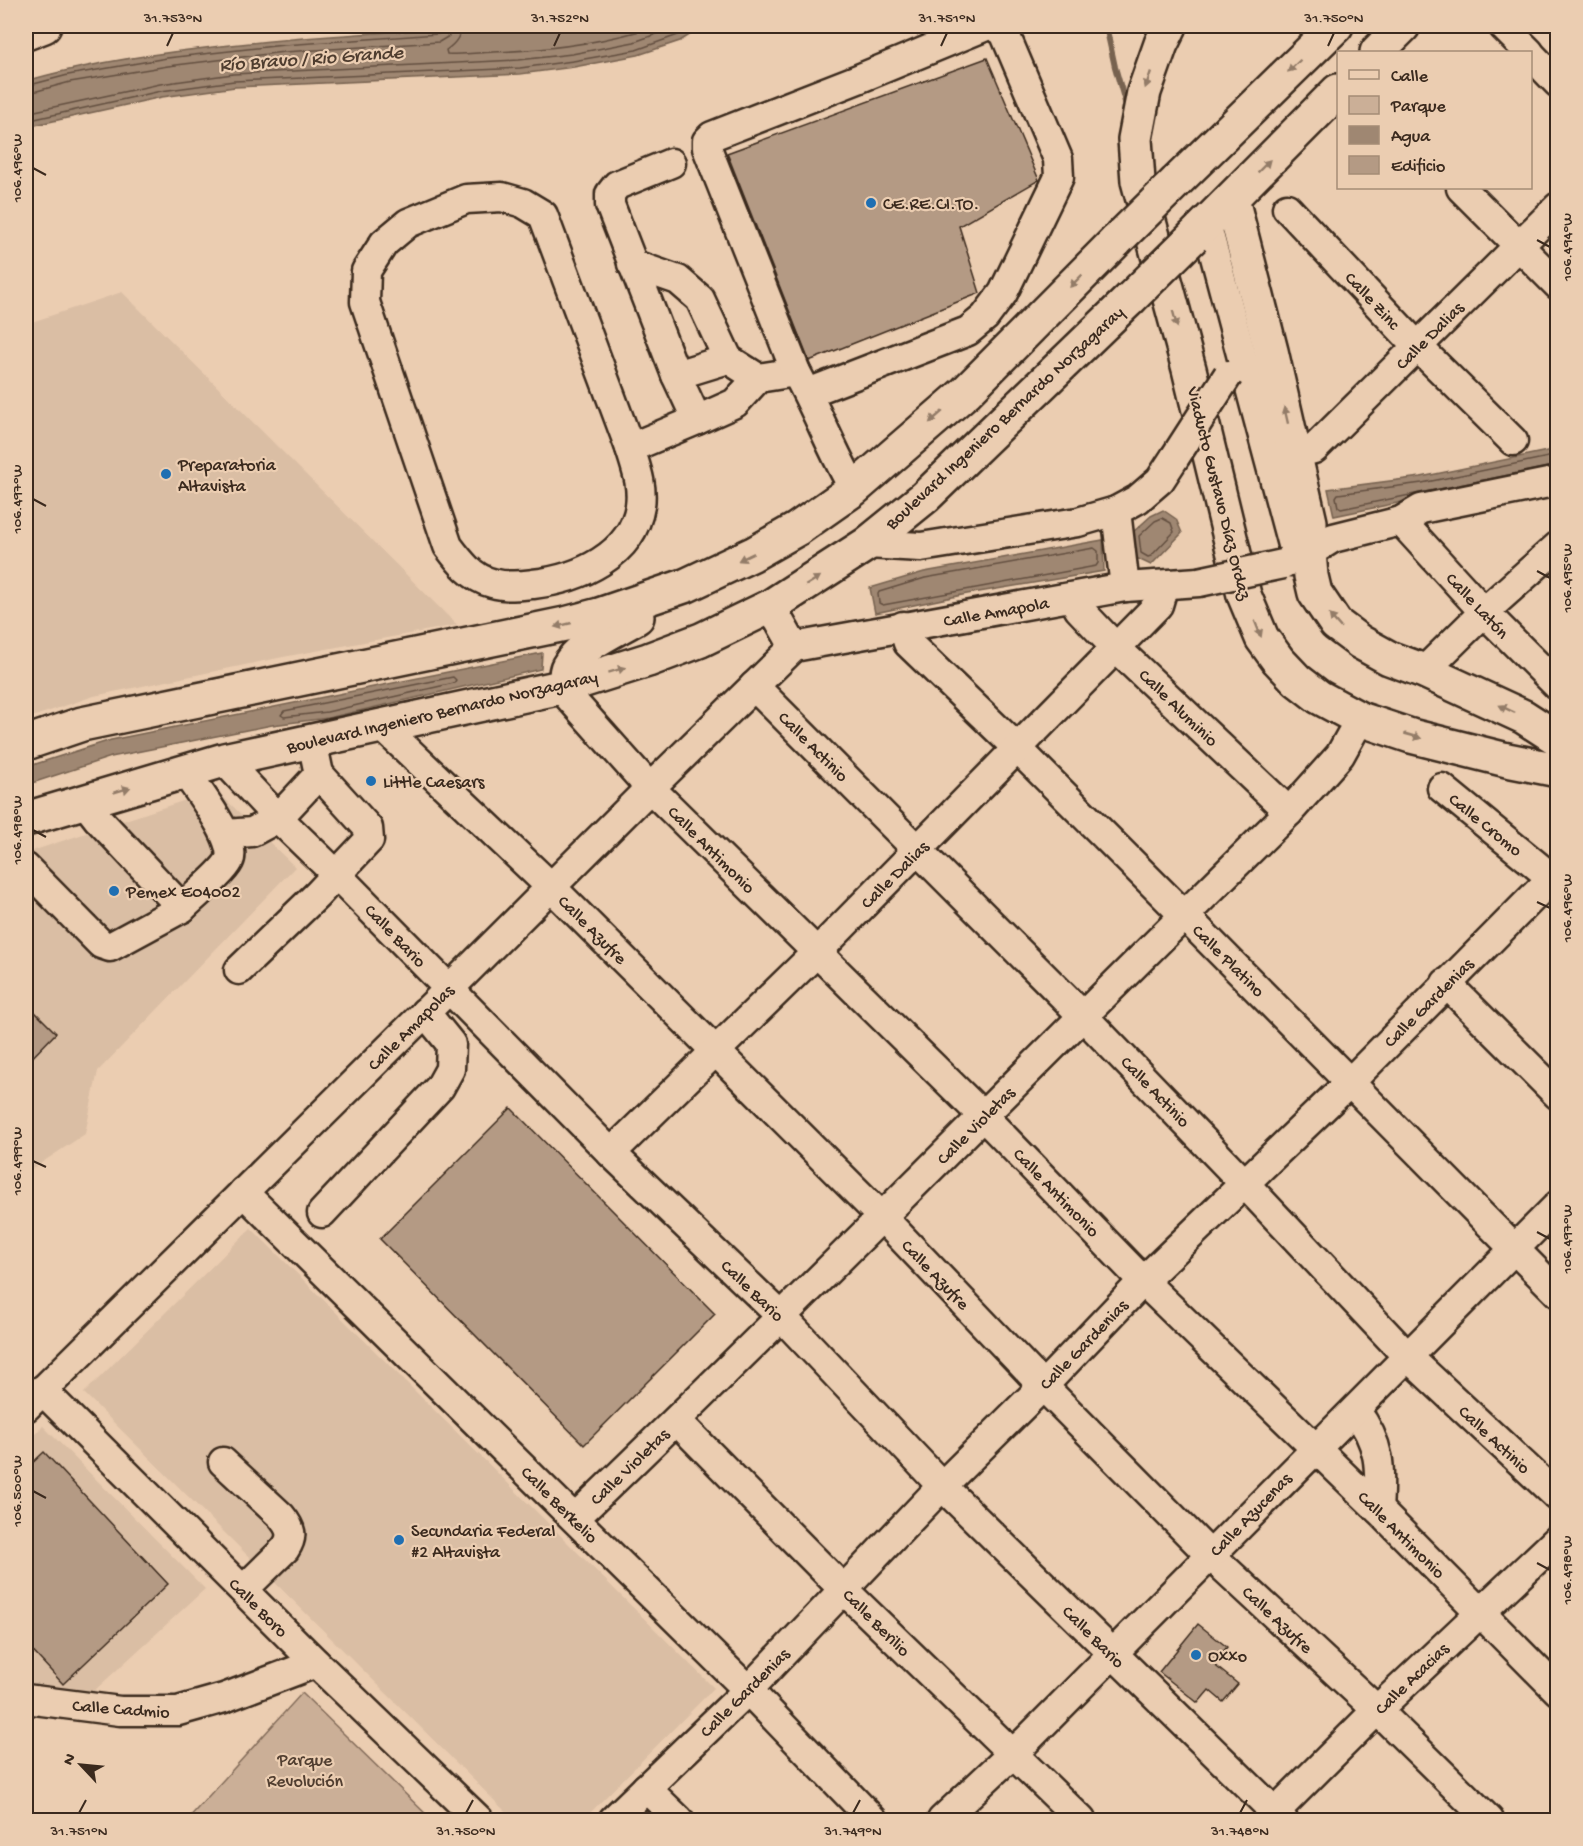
<svg xmlns="http://www.w3.org/2000/svg" width="1583" height="1846" font-family="'Gochi Hand',sans-serif">
<rect width="100%" height="100%" fill="#ebcdb1"/>
<filter id="ink" filterUnits="userSpaceOnUse"><feTurbulence type="fractalNoise" baseFrequency=".0167" numOctaves="2"/><feDisplacementMap in="SourceGraphic" scale="12" xChannelSelector="R" yChannelSelector="G"/><feConvolveMatrix kernelMatrix="1 2 1 2 8 2 1 2 1" color-interpolation-filters="sRGB"/></filter>
<g filter="url(#ink)">
<g fill="#dabea4">
<path d="M122 292 457 625 283 657 94 696 26 719V324Z"/>
<path d="M216 790 295 867 98 1071 85 1134 26 1173V853Z"/>
<path d="M251 1228 714 1688 583 1820H514L84 1393Z"/>
<path d="M43 1426 205 1589 83 1701 26 1693V1443Z"/>
</g>
<path fill="#cbaf97" stroke="#836c5a" stroke-width="1.5" d="M302 1693 432 1820H187Z"/>
<g fill="#9f8772" stroke="#776250" stroke-width="1.5">
<path d="M483 26H704L680 41 638 55 574 67 520 74 235 87 162 97 26 127V81C84 64 144 55 205 48 297 37 390 32 483 26Z"/>
<path d="M1557 449V470L1334 516 1328 489 1421 477Z"/>
<path d="M1163 510 1176 519 1182 533 1151 565 1136 558 1132 533 1151 516Z"/>
<path d="M1103 540 1104 571 967 594 875 613 870 588 924 572Z"/>
<path d="M542 653 541 669 328 718 272 725 111 757 26 785V767L111 740Z"/>
</g>
<g fill="none" stroke-linecap="round" stroke-linejoin="round">
<g stroke="#634f40" stroke-width="1.5">
<path d="M461 26C461 37 455 44 446 50L447 54C462 55 478 53 493 52 548 50 604 43 656 26"/>
<path d="M26 86 68 75 167 58 284 45 438 34 443 32 444 26"/>
<path d="M26 94 70 82 168 66 284 52 439 42 449 36 452 26"/>
<path d="M26 113 160 84 233 74 519 60 572 54 634 42 679 26"/>
<path d="M26 121 161 91 234 81 520 68 573 61 636 50 678 35 693 26"/>
<path d="M1558 455 1422 483 1338 494 1336 497 1338 507 1341 509 1558 465"/>
<path d="M1162 518 1171 523 1174 532 1151 556 1148 557 1141 553 1139 536 1155 521Z"/>
<path d="M1094 548 1098 551V563L1096 566 883 605 879 603 878 594 879 592 925 578Z"/>
<path d="M453 677 456 680 454 683 327 712 284 717 281 715 284 711Z"/>
</g>
<path stroke="#776250" stroke-width="6" d="M1106 26 1115 67 1127 109"/>
</g>
<g fill="#b49a84" stroke="#3b2a1e" stroke-width="1.5">
<path d="M987 58 1039 180 959 226 980 293 809 361 727 153Z"/>
<path d="M26 1003 56 1033 26 1064Z"/>
<path d="M511 1108 715 1314 584 1445 380 1239Z"/>
<path d="M44 1452 168 1584 63 1684 26 1644V1469Z"/>
<path d="M1198 1624 1227 1647 1213 1664 1238 1684 1223 1702 1209 1690 1198 1703 1159 1672Z"/>
</g>
<g fill="none" stroke-linecap="round" stroke-linejoin="round">
<defs>
<g id="minor">
<path d="M1503 26 1529 52"/>
<path d="M1530 54 1558 83"/>
<path d="M671 163 617 185 610 194V205L676 375 697 420 735 403 758 378 796 372"/>
<path d="M1461 188 1558 285"/>
<path d="M502 197 523 203 543 215 630 448C636 468 643 485 640 506 632 556 578 579 533 584 519 586 506 587 492 583 472 578 460 562 448 546L365 302 366 271 384 243 408 223 466 199Z"/>
<path d="M1287 208 1418 347 1513 441"/>
<path d="M1206 223 1296 560"/>
<path d="M632 264 678 280 700 299 728 359 758 378"/>
<path d="M676 375 728 359"/>
<path d="M808 393 968 331 985 317 1003 293 1059 177 1058 159 1004 32 994 26"/>
<path d="M630 448 697 420"/>
<path d="M1295 454 1314 449 1558 207"/>
<path d="M854 489C832 451 817 410 796 372L707 148V141L712 136 858 79 986 26"/>
<path d="M1116 511 1125 587"/>
<path d="M1401 521 1484 612 1558 686"/>
<path d="M867 544 921 547 1078 522 1116 511 1138 499 1160 480 1175 457"/>
<path d="M1291 561 1309 553 1333 538 1401 521 1421 509 1558 481"/>
<path d="M1073 598 1079 609 1116 648 1289 812"/>
<path d="M771 606 794 647"/>
<path d="M903 626 908 643 1018 749 1184 915 1558 1293"/>
<path d="M794 647 1125 587 1199 582"/>
<path d="M1424 671 1484 612 1558 546"/>
<path d="M566 686 569 697 650 788 983 1116 1143 1281 1378 1509 1558 1691"/>
<path d="M754 686 1083 1016 1245 1184 1407 1356 1558 1497"/>
<path d="M383 727 551 887 881 1216 1043 1386 1210 1555 1377 1710 1489 1820"/>
<path d="M224 760 278 818 337 875 611 1153 782 1317 942 1486 1283 1820"/>
<path d="M1442 788 1558 883"/>
<path d="M84 801 98 819 182 908C193 897 223 873 229 861 239 842 195 787 184 770"/>
<path d="M226 834 252 832 278 818 319 774 315 755"/>
<path d="M26 868 101 944 110 947 182 908"/>
<path d="M239 970 317 895 369 840 368 828 319 774"/>
<path d="M1446 983 1558 1095"/>
<path d="M611 1153 817 952 1158 605 1164 585"/>
<path d="M243 1192 748 1690 873 1820"/>
<path d="M322 1213 440 1087 450 1069 451 1044 425 1012"/>
<path d="M42 1390 316 1663 479 1820"/>
<path d="M26 1407 448 990 650 788 794 647"/>
<path d="M1355 1410C1381 1444 1381 1468 1378 1509"/>
<path d="M677 1421 844 1590 1081 1820"/>
<path d="M223 1462 281 1516C291 1528 294 1536 285 1549L243 1590"/>
<path d="M575 1518C816 1287 1050 1046 1289 812L1340 755 1360 719"/>
<path d="M26 1699 120 1711H178L224 1698 316 1663"/>
<path d="M646 1788 679 1820"/>
<path d="M613 1820 748 1690 942 1486 1043 1386 1143 1281 1350 1082 1558 872"/>
<path d="M942 1820 1026 1741 1558 1205"/>
<path d="M1267 1820 1377 1710 1558 1539"/>
</g>
<g id="major">
<path d="M1170 26 1161 44 1144 92 1135 139 1138 181 1189 369 1244 595 1262 638 1278 660 1297 680 1319 697 1360 719 1411 736 1507 760 1558 770"/>
<path d="M1232 199 1271 351 1310 522 1309 553 1311 576 1315 593 1336 624 1360 642 1389 658 1424 671 1524 717 1558 739"/>
</g>
<g id="highway">
<path d="M26 33 44 26"/>
<path d="M1377 52 1403 26"/>
<path d="M1176 182 1336 26"/>
<path d="M1193 237 1338 91"/>
<path d="M566 686C566 680 565 672 568 667 579 645 616 630 637 617"/>
<path d="M26 743 82 724 565 624 599 615 687 585 753 554 797 529 854 489 966 392 1117 240"/>
<path d="M26 819 224 760 566 686 648 660 701 640 771 606 867 544 925 497 1130 299"/>
</g>
</defs>
<use href="#minor" stroke="#3b2a1e" stroke-width="33"/>
<use href="#major" stroke="#3b2a1e" stroke-width="38"/>
<use href="#highway" stroke="#3b2a1e" stroke-width="38"/>
<use href="#minor" stroke="#ebcdb1" stroke-width="28"/>
<use href="#major" stroke="#ebcdb1" stroke-width="33"/>
<use href="#highway" stroke="#ebcdb1" stroke-width="33"/>
<defs>
<g id="minor-bridge">
<path d="M1175 457 1228 375"/>
<path d="M1199 582 1283 564"/>
</g>
<g id="highway-bridge">
<path d="M1117 240 1176 182"/>
<path d="M1130 299 1193 237"/>
</g>
</defs>
<use href="#minor-bridge" stroke="#3b2a1e" stroke-width="33" stroke-linecap="butt"/>
<use href="#highway-bridge" stroke="#3b2a1e" stroke-width="38" stroke-linecap="butt"/>
<use href="#minor-bridge" stroke="#ebcdb1" stroke-width="28"/>
<use href="#highway-bridge" stroke="#ebcdb1" stroke-width="33"/>
</g>
<defs><path id="oneway-solid" d="M-6-.8H1V-3.2L6.5 0L1 3.2V.8H-6Z" transform="scale(1.5)"/></defs>
<g fill="#937c68">
<use href="#oneway-solid" transform="translate(1294 66) rotate(136)"/>
<use href="#oneway-solid" transform="translate(1148 80) rotate(109)"/>
<use href="#oneway-solid" transform="translate(1264 166) rotate(-45)"/>
<use href="#oneway-solid" transform="translate(1076 281) rotate(135)"/>
<use href="#oneway-solid" transform="translate(1175 319) rotate(75)"/>
<use href="#oneway-solid" transform="translate(1286 415) rotate(-103)"/>
<use href="#oneway-solid" transform="translate(936 417) rotate(139)"/>
<use href="#oneway-solid" transform="translate(746 557) rotate(154)"/>
<use href="#oneway-solid" transform="translate(813 581) rotate(-32)"/>
<use href="#oneway-solid" transform="translate(1335 621) rotate(-131)"/>
<use href="#oneway-solid" transform="translate(563 625) rotate(167)"/>
<use href="#oneway-solid" transform="translate(1258 629) rotate(68)"/>
<use href="#oneway-solid" transform="translate(617 670) rotate(-17)"/>
<use href="#oneway-solid" transform="translate(1507 709) rotate(-154)"/>
<use href="#oneway-solid" transform="translate(1413 736) rotate(16)"/>
<use href="#oneway-solid" transform="translate(122 790) rotate(-17)"/>
</g>
</g>
<path fill="none" stroke="#3b2a1e" stroke-width="2" d="M167 46 173 33M554 46 560 33M941 46 947 33M1328 46 1334 33M33 168 46 175M1537 240 1550 247M33 499 46 506M1537 571 1550 578M33 830 46 837M1537 902 1550 908M33 1161 46 1167M1537 1232 1550 1239M33 1491 46 1498M1537 1563 1550 1570M79 1813 86 1800M466 1813 473 1800M853 1813 860 1800M1240 1813 1247 1800"/>
<g fill="#1f6fb2" stroke="#ebcdb1" stroke-width="2">
<circle cx="871" cy="203" r="6"/>
<circle cx="166" cy="474" r="6"/>
<circle cx="371" cy="781" r="6"/>
<circle cx="114" cy="891" r="6"/>
<circle cx="399" cy="1540" r="6"/>
<circle cx="1196" cy="1655" r="6"/>
</g>
<g text-anchor="middle" stroke-width="4.5" stroke-linejoin="round" paint-order="stroke">
<g font-size="18" fill="#3b2a1e" stroke="#ebcdb1" text-anchor="start">
<text x="883" y="209">CE.RE.CI.TO.</text>
<text x="178" y="470">Preparatoria<tspan x="178" dy="21">Altavista</tspan></text>
<text x="383" y="787">Little Caesars</text>
<text x="126" y="897">Pemex E04002</text>
<text x="411" y="1536">Secundaria Federal<tspan x="411" dy="21">#2 Altavista</tspan></text>
<text x="1208" y="1661">Oxxo</text>
</g>
<g font-size="18" fill="#3b2a1e" stroke="#ebcdb1">
<text transform="translate(1373 300) rotate(47)" y="6">Calle Zinc</text>
<text transform="translate(1429 335) rotate(-45)" y="6">Calle Dalias</text>
<text transform="translate(1004 417) rotate(-43)" y="6">Boulevard Ingeniero Bernardo Norzagaray</text>
<text transform="translate(1220 493) rotate(76)" y="6">Viaducto Gustavo Díaz Ordaz</text>
<text transform="translate(1478 605) rotate(47)" y="6">Calle Latón</text>
<text transform="translate(996 611) rotate(-10)" y="6">Calle Amapola</text>
<text transform="translate(1179 707) rotate(44)" y="6">Calle Aluminio</text>
<text transform="translate(442 711) rotate(-13)" y="6">Boulevard Ingeniero Bernardo Norzagaray</text>
<text transform="translate(814 746) rotate(45)" y="6">Calle Actinio</text>
<text transform="translate(1486 824) rotate(39)" y="6">Calle Cromo</text>
<text transform="translate(712 849) rotate(45)" y="6">Calle Antimonio</text>
<text transform="translate(894 874) rotate(-45)" y="6">Calle Dalias</text>
<text transform="translate(593 929) rotate(45)" y="6">Calle Azufre</text>
<text transform="translate(396 935) rotate(46)" y="6">Calle Bario</text>
<text transform="translate(1229 960) rotate(45)" y="6">Calle Platino</text>
<text transform="translate(1428 1002) rotate(-45)" y="6">Calle Gardenias</text>
<text transform="translate(410 1027) rotate(-45)" y="6">Calle Amapolas</text>
<text transform="translate(1156 1091) rotate(46)" y="6">Calle Actinio</text>
<text transform="translate(975 1125) rotate(-45)" y="6">Calle Violetas</text>
<text transform="translate(1057 1192) rotate(46)" y="6">Calle Antimonio</text>
<text transform="translate(936 1274) rotate(46)" y="6">Calle Azufre</text>
<text transform="translate(753 1290) rotate(44)" y="6">Calle Bario</text>
<text transform="translate(1083 1344) rotate(-46)" y="6">Calle Gardenias</text>
<text transform="translate(1495 1439) rotate(43)" y="6">Calle Actinio</text>
<text transform="translate(629 1466) rotate(-44)" y="6">Calle Violetas</text>
<text transform="translate(560 1504) rotate(45)" y="6">Calle Berkelio</text>
<text transform="translate(1250 1514) rotate(-46)" y="6">Calle Azucenas</text>
<text transform="translate(1402 1534) rotate(45)" y="6">Calle Antimonio</text>
<text transform="translate(259 1607) rotate(45)" y="6">Calle Boro</text>
<text transform="translate(1278 1619) rotate(43)" y="6">Calle Azufre</text>
<text transform="translate(877 1622) rotate(45)" y="6">Calle Berilio</text>
<text transform="translate(1094 1636) rotate(45)" y="6">Calle Bario</text>
<text transform="translate(1411 1678) rotate(-44)" y="6">Calle Acacias</text>
<text transform="translate(744 1692) rotate(-45)" y="6">Calle Gardenias</text>
<text transform="translate(121 1708) rotate(4)" y="6">Calle Cadmio</text>
</g>
<g font-size="18" fill="#513e30" stroke="#ebcdb1">
<text x="305" y="1765">Parque<tspan x="305" dy="21">Revolución</tspan></text>
</g>
<g font-size="20" font-style="italic" fill="#4f3d2f" stroke="#ebcdb1">
<text transform="translate(311 57) rotate(-4)" y="7">Río Bravo / Rio Grande</text>
</g>
</g>
<rect width="1583" height="1846" fill="none" stroke="#ebcdb1" stroke-width="66"/>
<rect x="1337" y="51" width="195" height="138" fill="#ebcdb1" stroke="#a58c76" stroke-width="1.5"/>
<rect x="1349" y="70" width="30" height="9" fill="#ebcdb1" stroke="#a58c76" stroke-width="1.5"/>
<text x="1391" y="81" font-size="18" fill="#3b2a1e">Calle</text>
<rect x="1349" y="96" width="30" height="18" fill="#cbaf97" stroke="#a58c76" stroke-width="1.5"/>
<text x="1391" y="111" font-size="18" fill="#3b2a1e">Parque</text>
<rect x="1349" y="126" width="30" height="18" fill="#9f8772" stroke="#a58c76" stroke-width="1.5"/>
<text x="1391" y="141" font-size="18" fill="#3b2a1e">Agua</text>
<rect x="1349" y="156" width="30" height="18" fill="#b49a84" stroke="#a58c76" stroke-width="1.5"/>
<text x="1391" y="171" font-size="18" fill="#3b2a1e">Edificio</text>
<g transform="translate(81 1765) rotate(296)" stroke="#ebcdb1" stroke-width="4.5" paint-order="stroke">
<path d="M0-4.5L10 22L0 15L-10 22Z" fill="#3b2a1e"/>
<text y="-9" font-size="16" font-weight="bold" text-anchor="middle" fill="#3b2a1e">N</text>
</g>
<rect x="33" y="33" width="1517" height="1780" fill="none" stroke="#3b2a1e" stroke-width="2"/>
<g font-size="15" text-anchor="middle" fill="#3b2a1e">
<text x="173" y="22">31.753°N</text>
<text x="560" y="22">31.752°N</text>
<text x="947" y="22">31.751°N</text>
<text x="1334" y="22">31.750°N</text>
<text transform="translate(16 168) rotate(-90)" y="5">106.496°W</text>
<text transform="translate(1566 247) rotate(-90)" y="5">106.494°W</text>
<text transform="translate(16 499) rotate(-90)" y="5">106.497°W</text>
<text transform="translate(1566 578) rotate(-90)" y="5">106.495°W</text>
<text transform="translate(16 830) rotate(-90)" y="5">106.498°W</text>
<text transform="translate(1566 908) rotate(-90)" y="5">106.496°W</text>
<text transform="translate(16 1161) rotate(-90)" y="5">106.499°W</text>
<text transform="translate(1566 1239) rotate(-90)" y="5">106.497°W</text>
<text transform="translate(16 1491) rotate(-90)" y="5">106.500°W</text>
<text transform="translate(1566 1570) rotate(-90)" y="5">106.498°W</text>
<text x="79" y="1835">31.751°N</text>
<text x="466" y="1835">31.750°N</text>
<text x="853" y="1835">31.749°N</text>
<text x="1240" y="1835">31.748°N</text>
</g>
</svg>
